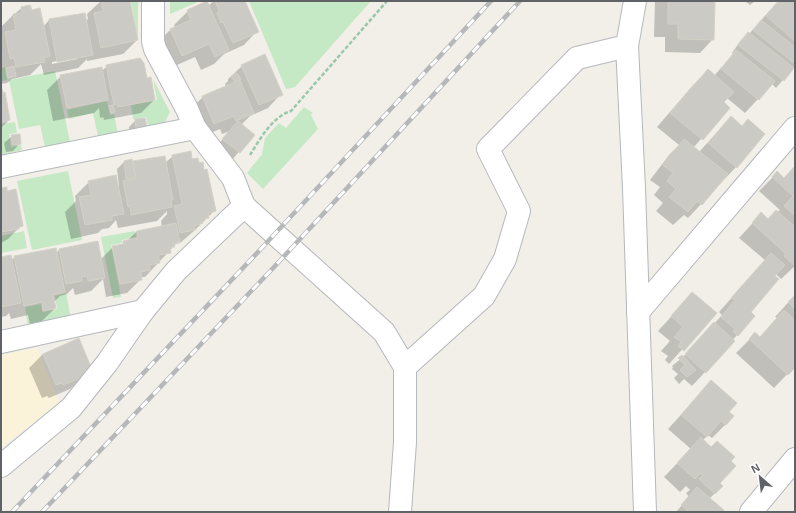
<svg xmlns="http://www.w3.org/2000/svg" width="796" height="513" font-family="Helvetica,sans-serif">
<rect width="100%" height="100%" fill="#f1efe8"/>
<g fill="#c5e8c5">
<path d="M131 1H138V39Z"/>
<path d="M170 1H200L170 14Z"/>
<path d="M249 1H371L295 87 286 89Z"/>
<path d="M5 67 7 80 1 81V68Z"/>
<path d="M55 71 70 142 45 147 40 125 19 129 9 80Z"/>
<path d="M153 79 170 112 164 124 148 127 146 117 133 119 131 105 157 100Z"/>
<path d="M107 101 110 115 114 114 118 134 104 137 98 136 93 113 69 119 67 110Z"/>
<path d="M304 107 313 113 311 115 318 129 263 189 247 173 262 154 265 138 279 123 286 128Z"/>
<path d="M15 122 17 133 9 134 11 147 21 145 22 150 1 155V124Z"/>
<path d="M68 171 82 240 32 250 17 181Z"/>
<path d="M24 231 27 248 1 253V236Z"/>
<path d="M135 231 136 237 122 240V243L111 245 121 297 113 298 101 237Z"/>
<path d="M66 293 71 318 28 326 25 307 41 304 43 312 57 309 55 296Z"/>
</g>
<path fill="#fbf3d9" d="M37 348 59 402 1 448V355Z"/>
<g fill="#0003" fill-rule="evenodd">
<path d="M101 1H129L137 40 123 54 87 61V59L78 68 44 75 41 64 30 75 12 79 7 83 1 84V27L13 15 22 8 43 27 49 20 85 22 88 19 87 14ZM77 57V59L52 64V62Z"/>
<path d="M214 1H244L257 31 244 45 224 54 214 64 201 70 195 57 168 69 157 43 171 29 175 28 174 25 188 11 208 6Z"/>
<path d="M655 1H714L713 39 700 53 665 52V37H654Z"/>
<path d="M745 1H755L750 5Z"/>
<path d="M778 1H795V66L776 88 772 84 745 113 727 98 723 103 729 108 693 148 699 152 731 117 742 127 736 167 688 218 684 215 673 225 656 211 663 203 654 195 660 187 650 180 670 154 679 145 657 127 694 84 708 71 714 76 733 54 732 53 741 40 749 33V34Z"/>
<path d="M107 66 154 100 141 113 104 120 103 117 100 118 99 108 94 113 53 121 47 90 61 76 102 71Z"/>
<path d="M242 66 281 94 268 108 250 116 241 125 253 135 232 160 216 147 230 131 222 134 220 129 201 137 189 110 203 97 226 87 225 84 228 81V79Z"/>
<path d="M1 86 9 120 1 128Z"/>
<path d="M136 120 146 127 130 136 129 127Z"/>
<path d="M12 136 20 143 13 151 6 152 4 143Z"/>
<path d="M173 156 191 160 214 211 194 231 180 243 176 244 145 277H141V279L127 293 106 297 103 279 91 291 75 295 73 288 67 294 60 296 54 302 55 308 41 322 30 324 28 315 11 319 9 313 6 316 1 317V258L11 260 15 257 56 253 59 250 101 259 113 247 120 246 124 242 127 241 137 231 162 227 161 221 167 214V211L157 221 118 228 116 220 109 228 102 229 98 233 71 239 65 212 76 201 75 196 89 182 117 188 119 186 117 169 124 162 132 160V164L134 162 165 163Z"/>
<path d="M795 167V266L781 279 776 274 749 312 737 335 705 372 692 386 684 379 679 384 674 378 678 374 672 369 673 367 672 366 683 357 714 324 722 315 719 312 765 260 739 238 761 214 768 219 780 210 759 191 777 173 784 179Z"/>
<path d="M1 189 6 192 22 225 8 239 1 243Z"/>
<path d="M692 294 715 313 669 364 665 360 668 356 661 351 670 341 658 331Z"/>
<path d="M795 295V366L774 388 736 353 755 334 759 338 777 318 775 317Z"/>
<path d="M78 339 84 376 70 389 49 398 47 396 42 398 29 368 43 354Z"/>
<path d="M711 382 727 412 726 424 712 438 708 435 703 440 730 461 719 483 722 486 709 499 721 512H676L689 497 686 493 690 490 686 486 680 492 664 477 691 449 668 429Z"/>
</g>
<g fill="#cccac5" stroke="#d6d1c6">
<path d="M101 1H130L138 40 101 48 94 13 103 11Z"/>
<path d="M207 1 229 50 215 57 209 44 182 56 170 29 191 20 187 10Z"/>
<path d="M215 1H245L259 32 233 43 223 22 221 23 217 13 219 11Z"/>
<path d="M668 1H715L714 40 678 39V24H668Z"/>
<path d="M779 1H795V41L766 16Z"/>
<path d="M30 5 32 10 40 8 50 56 44 58 45 62 16 67 14 58 10 59 5 32 16 30 13 14 22 13 21 7Z"/>
<path d="M85 13 93 55 57 62 49 19Z"/>
<path d="M761 20 795 47V64L753 30Z"/>
<path d="M748 32 794 68 784 81 738 45Z"/>
<path d="M736 50 775 81 759 100 721 69Z"/>
<path d="M265 54 283 95 259 105 241 65Z"/>
<path d="M140 58 144 63 147 78 151 77 155 100 118 107 117 104 114 105 106 65Z"/>
<path d="M14 66 16 76 8 78 6 68Z"/>
<path d="M102 67 108 100 67 108 60 75Z"/>
<path d="M708 69 734 92 724 102 730 108 703 140 670 113Z"/>
<path d="M237 73 241 79 235 82 231 76Z"/>
<path d="M240 80 254 113 236 121 234 116 214 124 202 96Z"/>
<path d="M1 84 3 93 5 92 10 120 1 122Z"/>
<path d="M113 105 115 112 111 113 109 106Z"/>
<path d="M731 116 742 126 748 119 765 134 737 168 708 143Z"/>
<path d="M145 118 147 128 136 129 135 119Z"/>
<path d="M238 121 255 135 240 153 222 139Z"/>
<path d="M20 134 21 144 13 145 11 135Z"/>
<path d="M684 139 728 174 702 205 697 201 688 212 669 197 676 189 667 181 673 173 663 165Z"/>
<path d="M191 151 192 159 198 158 199 163 203 162 204 170 207 169 216 211 208 213 209 218 202 219 203 223 194 226 195 230 180 233 174 206 182 204 172 155Z"/>
<path d="M165 156 173 200H171L172 207 131 215 130 206 128 207 123 181 136 178 133 161Z"/>
<path d="M132 159 135 177 126 179 124 161Z"/>
<path d="M795 166V216L784 206 793 196 772 177 777 171 784 178Z"/>
<path d="M116 175 124 214 112 216V220L85 225 79 197 91 195 88 181Z"/>
<path d="M7 187V191L16 189 23 226 19 227V229L1 232V188Z"/>
<path d="M776 210 795 227V266L784 256 786 254 752 223 761 212 768 219Z"/>
<path d="M176 223 180 242 174 244 175 247H170L171 253 158 255 160 263 149 265 150 270 141 272 142 280 120 284 112 246 124 244 123 241 138 238 137 231Z"/>
<path d="M98 241 105 278 88 281 87 276 82 277V281L66 284 59 249Z"/>
<path d="M56 248 65 292 53 295 56 308 43 311 42 302 24 306 14 256Z"/>
<path d="M771 253 785 265 775 276 779 279 751 312 755 316 738 336 733 331 735 329 721 317 735 300 731 298Z"/>
<path d="M11 255 21 303 1 307V257Z"/>
<path d="M692 292 717 313 684 351 678 346 681 342 674 337 683 327 671 316Z"/>
<path d="M795 295V309L788 302Z"/>
<path d="M784 310 795 320V368L788 375 749 339 755 332 760 337Z"/>
<path d="M714 322 735 341 706 373 685 354Z"/>
<path d="M79 338 91 367 85 376 63 385 61 383 56 385 43 354Z"/>
<path d="M682 355 696 370 687 377 680 370 685 365 678 358Z"/>
<path d="M711 380 737 403 729 412 734 416 726 425 721 421 707 437 681 415Z"/>
<path d="M701 437 711 447 717 441 735 457 731 461 736 466 720 483 723 486 715 494 699 479 703 475 701 473 695 479 677 463Z"/>
<path d="M697 487 724 510 723 512H689L681 505Z"/>
</g>
<g fill="none" stroke-linecap="round" stroke-linejoin="round">
<defs>
<g id="minor">
<path d="M635 1 627 46 634 188 645 512"/>
<path d="M1 167 195 128"/>
<path d="M244 206 384 332 405 367 484 296 505 259 519 211 488 149 577 58 627 46"/>
<path d="M638 312 795 128"/>
<path d="M1 342 143 311"/>
<path d="M1 466 71 408 107 363 143 311 176 271 244 206 233 178 195 128 187 109 155 49 153 41V1"/>
<path d="M400 512 405 442V367"/>
<path d="M751 512 795 459"/>
</g>
</defs>
<use href="#minor" stroke="#b5b8bc" stroke-width="24"/>
<path stroke="#9cc7a9" stroke-width="2.5" stroke-dasharray="4 2" stroke-linecap="butt" d="M250 155C260 139 272 117 291 111L387 1"/>
<use href="#minor" stroke="#fff" stroke-width="22"/>
<defs>
<g id="rail">
<path d="M12 512 258 252 491 1"/>
<path d="M42 512 275 266 520 1"/>
</g>
</defs>
<use href="#rail" stroke="#b6b7b8" stroke-width="4.5"/>
<use href="#rail" stroke="#fff" stroke-width="3" stroke-dasharray="9" stroke-linecap="butt"/>
</g>
<rect width="796" height="513" fill="none" stroke="#5f6368" stroke-width="4"/>
<g transform="translate(760 477) rotate(332)" stroke="#ffffff" stroke-width="3" paint-order="stroke">
<path d="M0-3L7 15L0 10L-7 15Z" fill="#5f6368"/>
<text y="-6" font-size="11" font-weight="bold" text-anchor="middle" fill="#5f6368">N</text>
</g>
</svg>
